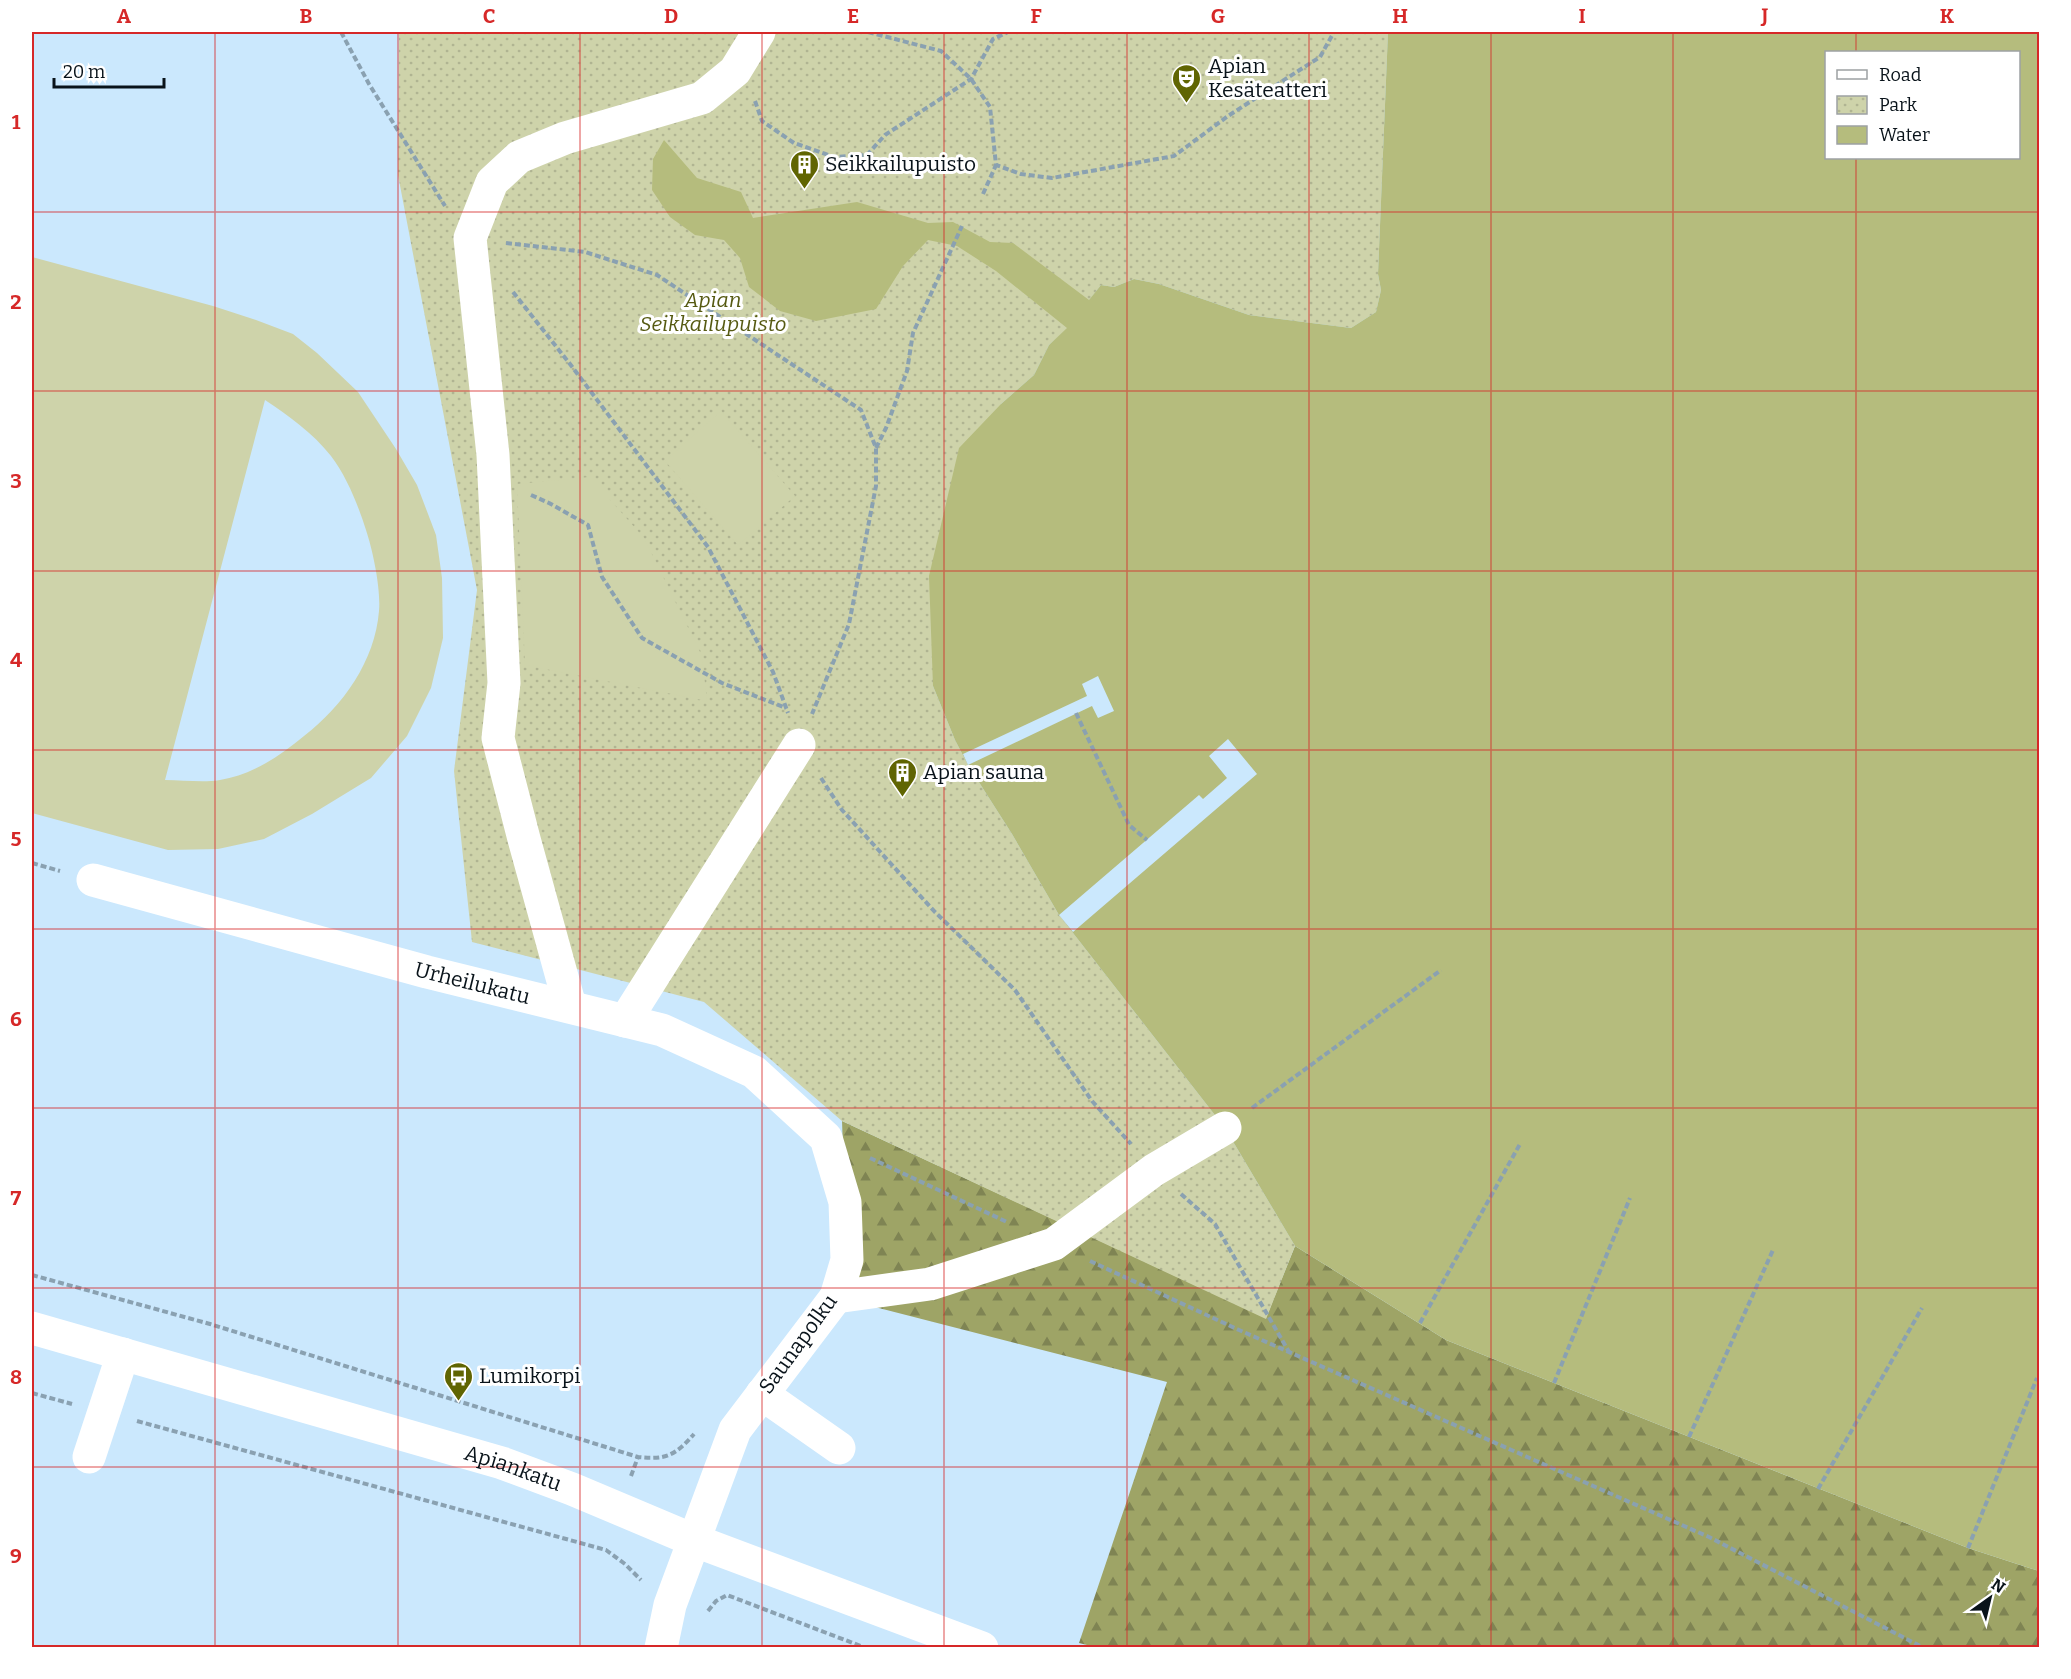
<svg xmlns="http://www.w3.org/2000/svg" width="2071" height="1679" font-family="Bitter,serif">
<defs>
<pattern id="forest-firs" width="22" height="20" patternUnits="userSpaceOnUse" patternTransform="scale(1.5)"><rect width="22" height="20" fill="#9ea466"/><path d="M5 1l3.5 6h-7zM16 11l3.5 6h-7z" fill="#7f8453"/></pattern>
<pattern id="park-dots" width="8" height="8" patternUnits="userSpaceOnUse" patternTransform="scale(1.5)"><rect width="8" height="8" fill="#ced3aa"/><path d="M2 2h.1M6 6h.1" fill="none" stroke="#b0b492" stroke-width="1.8" stroke-linecap="round"/></pattern>
</defs>
<rect width="100%" height="100%" fill="#cbe8fd"/>
<path fill="url(#forest-firs)" d="M842 1121 1266 1318 1295 1246 1446 1340 1968 1548 2039 1571V1647H1095L1079 1643 1167 1382 836 1297 845 1202Z"/>
<path fill="url(#park-dots)" d="M399 32H1388L1378 274 1381 290 1376 312 1351 328 1249 315 1159 284 1134 279 1114 287 1101 285 1067 329 1049 345 1034 375 1001 404 933 686 955 740 968 765 1012 834 1059 915 1225 1128 1295 1246 1266 1319 842 1121 704 1002 472 942 454 771 477 590 398 175Z"/>
<g fill="#ced3aa" fill-rule="evenodd">
<path d="M32 257 213 306 256 320 293 334 317 353 358 392 396 449 417 485 436 535 442 578 443 638 431 688 407 736 371 778 312 814 264 839 218 849 168 850 32 813ZM265 400C289 416 313 433 331 456 347 477 358 505 366 530 373 551 381 589 379 611 375 661 343 706 304 736 280 756 252 775 220 780 203 783 183 780 165 780Z"/>
<path d="M721 411 795 496 738 545 665 461Z"/>
<path d="M590 477 644 538 702 656 707 701 525 665 517 484Z"/>
</g>
<path fill="#b5bc7d" fill-rule="evenodd" d="M1388 32H2039V1571L1968 1548 1446 1340 1295 1246 1225 1128 1059 915 1012 834 968 765 955 740 933 686 929 576 959 448 1001 404 1034 375 1049 345 1067 328 996 271 957 246 928 240 903 266 876 309 816 321 780 311 749 287 740 258 724 240 695 235 670 217 652 190 653 159 664 140 697 178 741 192 753 218 857 202 928 223 953 222 990 242 1013 243 1089 300 1101 285 1114 287 1134 279 1159 284 1249 315 1351 328 1376 312 1381 290 1378 274ZM1826 52H2018V158H1826Z"/>
<g fill="#cbe8fd">
<path d="M1098 676 1114 711 1098 718 1092 706 968 765 963 754 1087 696 1082 684Z"/>
<path d="M1228 739 1257 774 1073 932 1059 915 1199 795 1203 799 1227 778 1209 756Z"/>
</g>
<g fill="none" stroke-linecap="round" stroke-linejoin="round">
<g stroke="#8aa1b1" stroke-width="4" stroke-dasharray="6 3" stroke-linecap="butt">
<path d="M341 32 369 84 445 206"/>
<path d="M868 32 941 51 971 79 990 107 996 165 1021 174 1052 178 1174 156 1228 116 1320 57 1334 32"/>
<path d="M755 101 762 121 794 143 834 157 867 155 885 135 971 79 993 39 1008 32"/>
<path d="M983 194 996 165"/>
<path d="M506 243 585 252 657 275 861 410 876 448V486L849 624 812 714"/>
<path d="M513 292 570 364 708 547 773 672 788 713"/>
<path d="M876 448 886 428 907 371 913 333 962 226"/>
<path d="M531 495 549 503 588 525 602 577 642 638 722 683 786 708"/>
<path d="M1076 713 1129 825 1147 840"/>
<path d="M821 778 842 810 934 911 1015 990 1092 1101 1131 1144"/>
<path d="M32 863 60 871"/>
<path d="M1252 1108 1441 970"/>
<path d="M870 1158 1007 1222"/>
<path d="M1181 1194 1215 1224 1289 1352"/>
<path d="M1090 1261 1239 1330 1709 1537 1924 1648"/>
<path d="M32 1275 210 1324 638 1457C665 1460 675 1456 694 1434"/>
<path d="M1420 1323 1520 1144"/>
<path d="M1554 1383 1630 1198"/>
<path d="M32 1393 72 1404"/>
<path d="M137 1421 606 1550 625 1564 641 1580"/>
<path d="M1689 1437 1773 1250"/>
<path d="M631 1476 638 1457"/>
<path d="M1818 1489 1922 1308"/>
<path d="M1968 1548 2037 1378"/>
<path d="M708 1611 716 1601 727 1595 866 1648"/>
</g>
<g stroke="#fff" stroke-width="33">
<path id="s1" d="M93 880 427 972 662 1030 754 1072 826 1138 845 1202 847 1260 836 1297 735 1430 670 1605 661 1648"/>
<path d="M570 1006 524 839 498 738 504 683 493 455 470 238 492 182 519 157 565 138 702 98 735 71 759 32"/>
<path d="M625 1021 799 745"/>
<path d="M836 1297 930 1284 1054 1244 1154 1170 1225 1128"/>
<path d="M762 1394 839 1448"/>
<path d="M89 1457 123 1354"/>
</g>
<path stroke="#fff" stroke-width="33" id="s2" d="M32 1328 502 1463 572 1489 693 1540 982 1648"/>
</g>
<path fill="none" stroke="#d62828" stroke-width="1.5" stroke-opacity="0.55" d="M215 32V1648M398 32V1648M580 32V1648M762 32V1648M944 32V1648M1127 32V1648M1309 32V1648M1491 32V1648M1673 32V1648M1856 32V52M1856 158V1648M32 212H2040M32 391H2040M32 571H2040M32 750H2040M32 929H2040M32 1108H2040M32 1288H2040M32 1467H2040"/>
<defs>
<symbol id="theatre-pin" viewBox="-11 -11 22 30"><path d="M0 17L-7.5 6A9.5 9.5 0 1 1 7.5 6Z" fill="#606502" stroke="#fff"/><path d="M-5-5.5Q0-4 5-5.5V0Q5 5 0 6Q-5 5-5 0ZM-3.3-2.5H-1v1.5H-3.3ZM1-2.5H3.3v1.5H1ZM-2.8 1Q0 5.5 2.8 1Z" fill="#fff"/></symbol>
<symbol id="building-pin" viewBox="-11 -11 22 30"><path d="M0 17L-7.5 6A9.5 9.5 0 1 1 7.5 6Z" fill="#606502" stroke="#fff"/><path d="M-4-6H4V6H1V3H-1V6H-4ZM-2.5-4.3h1.7v1.8h-1.7ZM.8-4.3h1.7v1.8H.8ZM-2.5-1h1.7V.8h-1.7ZM.8-1h1.7V.8H.8Z" fill="#fff"/></symbol>
<symbol id="bus-pin" viewBox="-11 -11 22 30"><path d="M0 17L-7.5 6A9.5 9.5 0 1 1 7.5 6Z" fill="#606502" stroke="#fff"/><path d="M-5-6H5V4H4V6H2V4H-2V6H-4V4H-5ZM-3.5-4V0h7V-4ZM-3.5 1.2v1.5H-2V1.2ZM2 1.2v1.5H3.5V1.2Z" fill="#fff"/></symbol>
</defs>
<g fill-rule="evenodd">
<use href="#theatre-pin" x="1170" y="62" width="33" height="45"/>
<use href="#building-pin" x="788" y="148" width="33" height="45"/>
<use href="#building-pin" x="886" y="756" width="33" height="45"/>
<use href="#bus-pin" x="442" y="1360" width="33" height="45"/>
</g>
<g text-anchor="middle" stroke-width="6" stroke-linejoin="round" paint-order="stroke">
<g font-size="21" fill="#09131a" stroke="#fff" text-anchor="start">
<text x="1208" y="73">Apian<tspan x="1208" dy="24">Kesäteatteri</tspan></text>
<text x="825" y="171">Seikkailupuisto</text>
<text x="923" y="779">Apian sauna</text>
<text x="479" y="1383">Lumikorpi</text>
</g>
<g font-size="21" font-style="italic" fill="#565a12" stroke="#fff">
<text x="713" y="307">Apian<tspan x="713" dy="24">Seikkailupuisto</tspan></text>
</g>
<g font-size="21" fill="#09131a" stroke="#fff">
<text dy="7" stroke="none"><textPath href="#s1" startOffset="393">Urheilukatu</textPath></text>
<text transform="translate(798 1344) rotate(-54)" y="7">Saunapolku</text>
<text dy="7" stroke="none"><textPath href="#s2" startOffset="501">Apiankatu</textPath></text>
</g>
</g>
<rect width="2071" height="1679" fill="none" stroke="#ffffff" stroke-width="66"/>
<rect x="1825" y="51" width="195" height="108" fill="#ffffff" stroke="#9da1a3" stroke-width="1.5"/>
<rect x="1837" y="70" width="30" height="9" fill="#ffffff" stroke="#9da1a3" stroke-width="1.5"/>
<text x="1879" y="81" font-size="18" fill="#09131a">Road</text>
<rect x="1837" y="96" width="30" height="18" fill="url(#park-dots)" stroke="#9da1a3" stroke-width="1.5"/>
<text x="1879" y="111" font-size="18" fill="#09131a">Park</text>
<rect x="1837" y="126" width="30" height="18" fill="#b5bc7d" stroke="#9da1a3" stroke-width="1.5"/>
<text x="1879" y="141" font-size="18" fill="#09131a">Water</text>
<g transform="translate(1990 1598) rotate(34)" stroke="#ffffff" stroke-width="4.5" paint-order="stroke">
<path d="M0-4.5L10 22L0 15L-10 22Z" fill="#09131a"/>
<text y="-9" font-size="16" font-weight="bold" text-anchor="middle" fill="#09131a">N</text>
</g>
<path d="M54 78v9h110v-9" fill="none" stroke="#09131a" stroke-width="3"/>
<text x="63" y="78" font-size="18" fill="#09131a" stroke="#ffffff" stroke-width="4.5" paint-order="stroke">20 m</text>
<rect x="33" y="33" width="2005" height="1613" fill="none" stroke="#d62828" stroke-width="2"/>
<g font-size="20" text-anchor="middle" font-weight="bold" fill="#d62828">
<text x="124" y="23">A</text>
<text x="306" y="23">B</text>
<text x="489" y="23">C</text>
<text x="671" y="23">D</text>
<text x="853" y="23">E</text>
<text x="1036" y="23">F</text>
<text x="1218" y="23">G</text>
<text x="1400" y="23">H</text>
<text x="1582" y="23">I</text>
<text x="1765" y="23">J</text>
<text x="1947" y="23">K</text>
<text x="16" y="129">1</text>
<text x="16" y="309">2</text>
<text x="16" y="488">3</text>
<text x="16" y="667">4</text>
<text x="16" y="846">5</text>
<text x="16" y="1026">6</text>
<text x="16" y="1205">7</text>
<text x="16" y="1384">8</text>
<text x="16" y="1563">9</text>
</g>
</svg>
